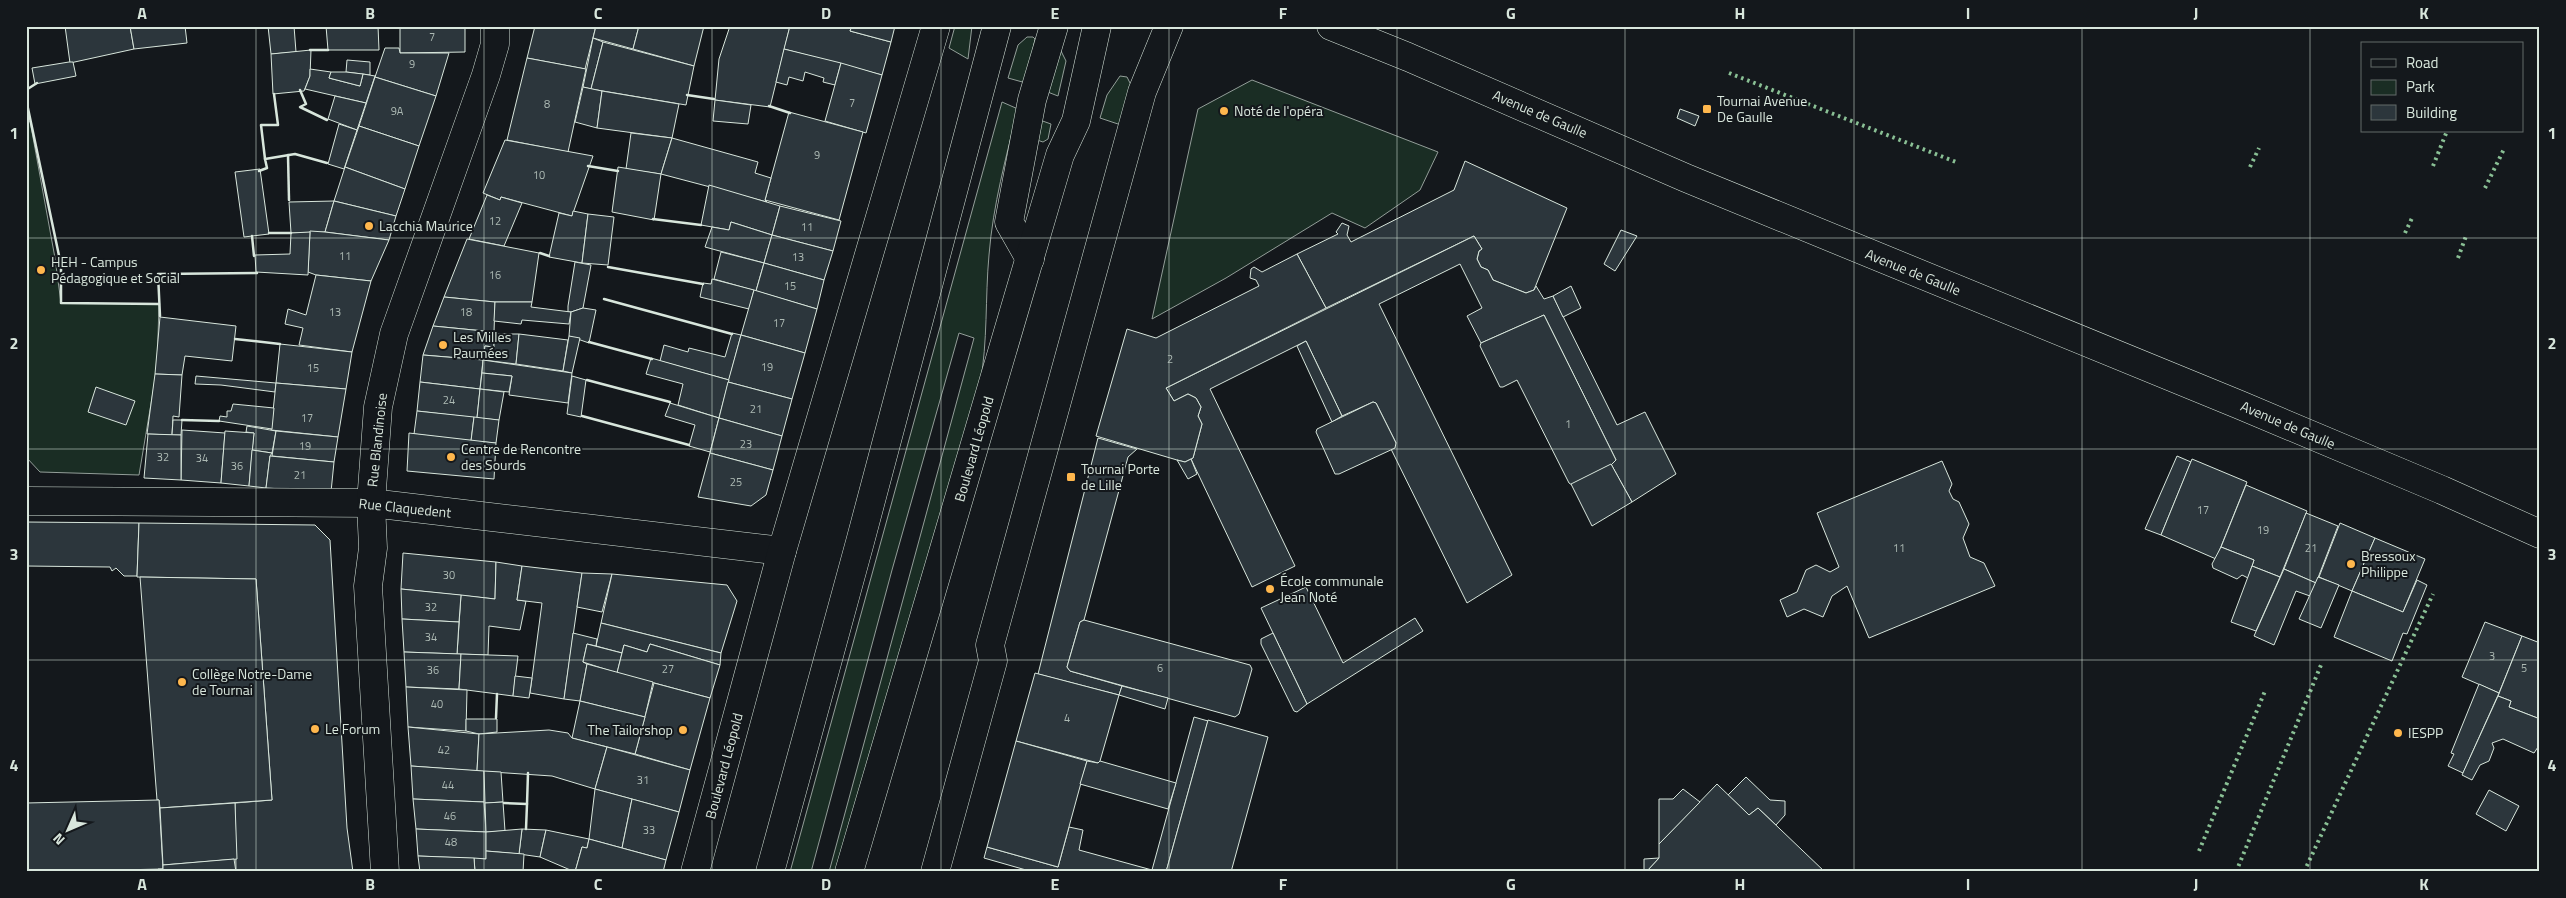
<svg xmlns="http://www.w3.org/2000/svg" width="2566" height="898" font-family="'Titillium Web',sans-serif">
<rect width="100%" height="100%" fill="#14181c"/>
<g fill="#1a2d24" stroke="#939e99">
<path d="M955 26H972L968 59 949 48Z"/>
<path d="M1027 37H1033L1035 39 1026 83 1008 78 1018 45Z"/>
<path d="M1060 49 1066 61 1058 96 1045 91Z"/>
<path d="M1120 76 1127 77 1131 85 1121 125 1100 118 1107 95Z"/>
<path d="M1252 80 1438 152 1420 190 1365 228 1332 213 1226 278 1152 319 1198 109Z"/>
<path d="M1002 102 1018 109C1006 157 993 205 989 255 985 298 988 341 980 384L848 872H829L974 338 959 333 892 570 811 872H790Z"/>
<path d="M1037 119 1051 124 1048 139 1043 142 1037 140Z"/>
<path d="M30 121 55 258 61 303 159 304 157 368 139 475 40 472 26 457V122Z"/>
</g>
<g fill="#2c363c" stroke="#d8e6dc">
<path d="M65 26H130L134 49 70 63Z"/>
<path d="M130 26H185L187 43 134 49Z"/>
<path d="M268 26H294L296 52 271 54Z"/>
<path d="M326 26H378L379 50H328Z"/>
<path d="M400 26H465V52L400 53Z"/>
<path d="M535 26 580 28 581 26H596L585 69 527 58Z"/>
<path d="M596 26H639L633 49 593 38Z"/>
<path d="M639 26H704L694 66 633 49Z"/>
<path d="M730 26H790L770 107 715 100 719 59Z"/>
<path d="M790 26H843L851 29 850 31 891 42 882 75 784 49Z"/>
<path d="M852 26H895L891 42 850 31Z"/>
<path d="M593 38 603 42 591 89 583 87Z"/>
<path d="M603 42 694 66 686 105 591 89Z"/>
<path d="M385 48H399L400 53H449L436 96 375 77Z"/>
<path d="M784 49 841 63 835 85 823 82 824 78 805 72 803 81 789 77 787 85 776 82Z"/>
<path d="M311 50 310 76 304 91 273 94 271 54Z"/>
<path d="M527 58 586 69 568 152 507 140Z"/>
<path d="M347 60 370 62V75L346 72Z"/>
<path d="M69 62H73L76 76 35 84 32 68Z"/>
<path d="M841 63 882 75 866 133 825 121Z"/>
<path d="M310 69 331 72 329 78 360 86 363 74 375 76 366 103 305 89 310 76Z"/>
<path d="M331 72H346L363 74 360 86 329 78Z"/>
<path d="M375 77 436 96 419 146 359 126Z"/>
<path d="M583 87 602 91 597 128 575 122Z"/>
<path d="M602 91 679 104 672 138 597 128Z"/>
<path d="M335 96 366 103 357 130 328 119Z"/>
<path d="M715 100 751 105 748 124 713 121Z"/>
<path d="M1680 109 1699 116 1695 126 1677 118Z"/>
<path d="M789 112 863 132 839 220 765 200Z"/>
<path d="M339 124 357 130 344 169 328 164Z"/>
<path d="M359 126 419 146 405 189 345 167Z"/>
<path d="M631 133 672 138 661 174 626 169Z"/>
<path d="M672 138 758 162 755 173 771 178 765 200 767 202 661 174Z"/>
<path d="M505 140 593 156 572 216 501 197 500 200 483 193Z"/>
<path d="M1465 161 1567 208 1534 290 1526 293 1493 280 1488 270 1481 267 1477 259 1479 251 1482 249 1474 236 1326 308 1297 254 1338 234 1336 232 1342 223 1349 226 1347 235 1351 242 1454 190Z"/>
<path d="M345 167 405 189 396 216 334 201Z"/>
<path d="M618 167 661 174 654 220 612 212Z"/>
<path d="M260 169 269 234 244 237 235 172Z"/>
<path d="M709 185 780 206 772 235 731 222 729 230 701 225Z"/>
<path d="M487 195 500 200 501 197 522 203 504 246 469 239Z"/>
<path d="M334 201 325 232 291 233 289 202Z"/>
<path d="M334 201 396 216 389 240 325 232Z"/>
<path d="M780 206 841 221 833 251 772 235Z"/>
<path d="M573 211 588 214 582 263 549 257 559 213 572 216Z"/>
<path d="M588 214 614 217 608 265 582 263Z"/>
<path d="M731 222 772 235 764 263 705 247 712 227 729 230Z"/>
<path d="M1621 230 1637 236 1615 271 1604 264Z"/>
<path d="M310 231 325 232 389 240 371 281 316 275 308 272Z"/>
<path d="M310 232 308 275 256 272 255 255 290 254 291 233Z"/>
<path d="M772 235 833 251 824 280 764 263Z"/>
<path d="M1474 236 1482 249 1479 251 1477 259 1481 267 1488 270 1493 280 1526 293 1534 290 1536 286 1544 299 1553 296 1617 425 1645 412 1676 474 1632 502 1611 464 1616 460 1544 315 1481 343 1467 316 1482 308 1460 264 1379 304 1512 575 1467 603 1391 449 1396 443 1376 403 1373 402 1342 416 1306 341 1210 389 1295 566 1252 587 1191 459 1193 458 1202 424 1198 416 1201 407 1196 398 1188 394 1174 401 1166 388Z"/>
<path d="M467 239 539 253 532 302H495L444 297Z"/>
<path d="M721 252 764 263 756 291 714 279Z"/>
<path d="M1297 254 1326 308 1166 388 1174 401 1188 394 1196 398 1201 407 1198 416 1202 424 1193 458 1185 462 1177 460 1096 436 1127 329 1156 338 1259 286 1256 280 1250 278 1251 269 1254 267 1262 272Z"/>
<path d="M575 262 591 265 583 308 571 312H568V306Z"/>
<path d="M764 263 824 280 817 309 756 291Z"/>
<path d="M316 275 371 281 352 352 299 345 303 328 285 324 288 309 306 315Z"/>
<path d="M712 279 754 290 749 309 700 297 703 283 711 284Z"/>
<path d="M1571 286 1581 308 1563 317 1553 296Z"/>
<path d="M754 290 817 309 805 353 741 335Z"/>
<path d="M444 297 495 302 494 332 433 326Z"/>
<path d="M495 302H532L531 307 571 312 569 324 522 320 521 324 494 321Z"/>
<path d="M583 308 596 310 589 343 569 336 571 312Z"/>
<path d="M1544 315 1616 460 1611 465 1572 485 1569 483 1517 380 1503 387H1500L1480 346 1481 343Z"/>
<path d="M160 317 236 326 232 361 185 356 182 375 155 374Z"/>
<path d="M433 326 494 332V347L485 346 483 360 423 355Z"/>
<path d="M732 333 741 335 729 380 660 361 664 345 688 352 689 348 725 357Z"/>
<path d="M494 334H519L516 364 483 360 485 346 494 347Z"/>
<path d="M519 334 568 340 563 371 516 364Z"/>
<path d="M741 335 805 353 792 399 728 382Z"/>
<path d="M569 336 580 338 572 373 563 371Z"/>
<path d="M1306 341 1342 416 1332 422 1297 346Z"/>
<path d="M280 344 352 352 346 389 276 383Z"/>
<path d="M423 355 483 360 480 389 420 382Z"/>
<path d="M651 358 729 380 719 418 678 405 683 384 646 374Z"/>
<path d="M483 360 572 373 568 403 509 395 512 376 482 373Z"/>
<path d="M482 373 512 376 509 392 480 389Z"/>
<path d="M155 374 182 375 179 417 173 416 172 435 147 434Z"/>
<path d="M196 376 276 383 275 392 221 385 195 384Z"/>
<path d="M572 376 586 380 581 417 567 414Z"/>
<path d="M420 382 480 389 477 418 417 411Z"/>
<path d="M728 382 792 399 782 436 719 418Z"/>
<path d="M276 383 346 389 338 437 271 430Z"/>
<path d="M96 387 135 401 126 425 88 412Z"/>
<path d="M480 389 504 392 499 420 477 418Z"/>
<path d="M1373 402 1376 403 1396 443 1395 448 1339 474H1335L1316 432 1317 429Z"/>
<path d="M670 403 719 418 710 452 689 446 695 425 665 416Z"/>
<path d="M233 404 274 408 272 429 219 421 220 416 227 417V411H231Z"/>
<path d="M417 411 474 417 471 441 414 434Z"/>
<path d="M474 417 499 420 496 443 471 441Z"/>
<path d="M719 418 782 436 773 470 710 453Z"/>
<path d="M173 420H182L181 435H172Z"/>
<path d="M247 426 276 431 272 453 252 450 254 433 246 432Z"/>
<path d="M182 430 225 433 221 483 181 480Z"/>
<path d="M225 431 254 433 249 486 221 483Z"/>
<path d="M276 431 338 437 334 462 272 456Z"/>
<path d="M409 433 496 443 494 479 407 471Z"/>
<path d="M148 434 181 435V480L144 478Z"/>
<path d="M1098 438 1137 449 1128 457 1084 620 1080 622 1067 667 1070 671 1122 686 1119 695 1038 674Z"/>
<path d="M252 450 272 453 270 456 266 488 249 486Z"/>
<path d="M710 453 773 470 766 495 751 506 698 497Z"/>
<path d="M270 456 334 462 331 492 266 488Z"/>
<path d="M2177 456 2191 462 2161 535 2145 529Z"/>
<path d="M1191 459 1197 474 1188 479 1177 460 1185 462Z"/>
<path d="M2192 459 2247 482 2216 559 2161 535Z"/>
<path d="M1942 461 1952 484 1949 491 1953 499 1959 502 1969 524 1963 538 1970 557 1984 563 1995 586 1869 638 1847 586 1832 596 1823 617 1804 609 1787 617 1780 600 1797 592 1806 570 1816 565 1830 572 1839 567 1817 513Z"/>
<path d="M1611 464 1632 502 1592 526 1571 484Z"/>
<path d="M2246 485 2307 511 2280 577 2252 566 2254 560 2221 547Z"/>
<path d="M2306 513 2338 526 2316 583 2284 569Z"/>
<path d="M26 522 139 523 137 576H124L116 568 112 571 110 567 26 566Z"/>
<path d="M139 523 315 525 330 540 347 828 353 872H236L235 803 272 800 256 579 137 577Z"/>
<path d="M2340 523 2375 538 2352 591 2319 577Z"/>
<path d="M2375 538 2425 559 2403 612 2352 591Z"/>
<path d="M2221 547 2254 560 2248 578 2242 575 2237 579 2213 568 2212 564Z"/>
<path d="M403 553 496 562 495 599 401 589Z"/>
<path d="M496 562 522 566 517 600 526 601 520 630 489 626 488 655 457 654 461 595 495 599Z"/>
<path d="M522 566 582 573 564 699 530 693 542 603 517 600Z"/>
<path d="M2252 566 2280 577 2256 631 2231 622Z"/>
<path d="M2284 569 2316 583 2310 596 2296 591 2274 645 2254 636Z"/>
<path d="M582 573 612 574 602 612 577 607Z"/>
<path d="M612 574 727 585 737 601 721 653 601 623Z"/>
<path d="M140 577 256 579 272 800 160 808 159 800H157Z"/>
<path d="M2318 577 2339 585 2321 628 2299 619Z"/>
<path d="M2417 580 2427 585 2407 634 2403 633 2392 661 2334 637 2352 591 2403 612Z"/>
<path d="M1306 587 1343 663 1415 618 1423 631 1307 704 1261 608Z"/>
<path d="M401 589 461 595 459 622 402 619Z"/>
<path d="M402 619 459 622 457 654 404 652Z"/>
<path d="M1084 620 1250 665 1252 669 1239 714 1235 717 1070 671 1067 667 1080 622Z"/>
<path d="M2485 622 2522 636 2499 693 2462 677Z"/>
<path d="M601 623 721 653 720 665 650 644 647 652 624 645 622 653 596 646Z"/>
<path d="M573 633 597 639 596 646 587 644 583 662 587 664 580 701 564 699Z"/>
<path d="M1273 633 1307 704 1297 712 1294 711 1261 644V639Z"/>
<path d="M2522 636 2540 643V719L2509 707 2511 701 2498 696Z"/>
<path d="M587 644 622 653 617 673 583 662Z"/>
<path d="M650 644 720 665 710 698 617 673 624 645 647 652Z"/>
<path d="M404 652 461 654 459 689 406 687Z"/>
<path d="M461 654 518 656 513 696 459 689Z"/>
<path d="M587 664 653 682 645 717 580 701Z"/>
<path d="M1035 673 1119 695 1100 761 1098 763 1016 741Z"/>
<path d="M515 676 532 678 529 698 513 696Z"/>
<path d="M654 683 710 698 690 770 635 754Z"/>
<path d="M2479 684 2499 693 2463 773 2448 766 2454 754 2451 753Z"/>
<path d="M1122 686 1168 698 1165 709 1119 695Z"/>
<path d="M406 687 467 690 466 731 408 727Z"/>
<path d="M2498 696 2511 701 2509 707 2540 719V744L2534 753 2503 739 2492 743 2494 748 2489 761 2480 765 2472 780 2462 775Z"/>
<path d="M580 701 645 717 635 754 572 738Z"/>
<path d="M1194 717 1208 721 1166 872H1033L984 858 987 847 1058 867 1069 827 1083 830 1079 850 1152 870Z"/>
<path d="M466 719H497V732L479 734 466 731Z"/>
<path d="M1208 720 1268 737 1231 872H1166Z"/>
<path d="M408 727 479 734 477 771 411 766Z"/>
<path d="M549 730 568 733 572 738 607 747 595 789 552 776 477 771 479 734Z"/>
<path d="M1016 741 1087 761 1058 867 987 847Z"/>
<path d="M607 747 690 770 679 812 595 789Z"/>
<path d="M1087 761 1098 763 1100 761 1176 783 1168 809 1080 784Z"/>
<path d="M411 766 484 771V802L413 799Z"/>
<path d="M484 771 501 772 503 802 485 803Z"/>
<path d="M1746 777 1770 800 1785 801V815L1776 825 1758 808 1749 815 1728 795Z"/>
<path d="M1717 784 1749 815 1758 808 1825 872H1646L1659 858V844Z"/>
<path d="M595 789 632 799 622 848 589 839Z"/>
<path d="M1683 789 1700 802 1659 844V799H1673Z"/>
<path d="M2489 790 2519 806 2506 831 2476 814Z"/>
<path d="M413 799 484 802 486 832 416 829Z"/>
<path d="M632 799 679 812 666 860 622 848Z"/>
<path d="M159 800 163 869 26 872V803Z"/>
<path d="M503 802 505 831 486 832 485 803Z"/>
<path d="M235 803 237 859 163 865 160 808Z"/>
<path d="M416 829 486 832V859L418 856Z"/>
<path d="M522 829 546 830 540 857 519 854Z"/>
<path d="M522 829 519 854 486 851V832Z"/>
<path d="M546 830 589 839 587 848 582 847 575 872 540 857Z"/>
<path d="M589 839 666 860 663 872H575L582 847 587 848Z"/>
<path d="M486 851 524 854 523 872H475L474 858 486 859Z"/>
<path d="M418 856 474 858 475 872H420Z"/>
<path d="M1659 858 1646 872H1644V859Z"/>
<path d="M234 859 236 872H159L158 869H163V865Z"/>
</g>
<g fill="none" stroke-linecap="round" stroke-linejoin="round">
<defs>
<g id="street">
<path d="M26 501 371 503 782 551"/>
<path d="M385 872 368 586 373 548 371 503 378 407 394 334 486 75 495 44V26"/>
<path d="M695 872 782 551 936 26"/>
<path d="M935 872 993 661 990 645 1142 92 1169 26"/>
</g>
<g id="primary">
<path d="M1331 26 1408 57 1686 178 2240 405 2442 490 2540 534"/>
<path d="M1030 259 1009 222 1032 100 1054 26"/>
<path d="M770 872 860 542 997 26"/>
<path d="M849 872 1060 155 1076 121 1097 26"/>
</g>
</defs>
<use href="#street" stroke="#d8e6dc" stroke-width="29"/>
<use href="#primary" stroke="#d8e6dc" stroke-width="29"/>
<use href="#street" stroke="#14181c" stroke-width="28"/>
<use href="#primary" stroke="#14181c" stroke-width="28"/>
<g stroke="#8ac095" stroke-width="4" stroke-dasharray="2.5 4" stroke-linecap="butt">
<path d="M1729 73 1956 162"/>
<path d="M2433 166 2447 131"/>
<path d="M2250 167 2259 148"/>
<path d="M2485 188 2504 149"/>
<path d="M2405 233 2413 216"/>
<path d="M2458 258 2466 236"/>
<path d="M2199 851 2265 691"/>
<path d="M2236 872 2321 665"/>
<path d="M2304 872 2433 594"/>
</g>
<g stroke="#d8e6dc" stroke-width="2.5">
<path d="M310 50H328"/>
<path d="M26 90 37 83"/>
<path d="M300 90 306 104 300 107 327 120"/>
<path d="M687 95 714 99"/>
<path d="M26 99 61 265V303L159 304"/>
<path d="M769 106 790 113"/>
<path d="M288 155 289 200"/>
<path d="M265 159 261 125H278L274 94"/>
<path d="M588 166 618 171"/>
<path d="M259 171 267 168 265 159 295 154 327 163"/>
<path d="M653 219 701 225"/>
<path d="M269 233H291"/>
<path d="M252 236 254 256"/>
<path d="M540 253 549 256"/>
<path d="M608 267 703 284"/>
<path d="M604 299 732 334"/>
<path d="M160 316 158 274 257 273"/>
<path d="M235 339 280 344"/>
<path d="M589 342 652 359"/>
<path d="M587 380 670 402"/>
<path d="M582 416 689 445"/>
<path d="M182 420 219 421"/>
<path d="M496 718 497 694"/>
<path d="M504 803 527 804 528 773"/>
<path d="M526 829 527 804"/>
</g>
</g>
<path fill="none" stroke="#d8e6dc" stroke-width="1" stroke-opacity="0.55" d="M256 26V872M484 26V872M712 26V872M941 26V872M1169 26V872M1397 26V872M1625 26V872M1854 26V872M2082 26V872M2310 26V872M26 238H2540M26 449H2540M26 660H2540"/>
<g fill="#ffb74d" stroke="#14181c" stroke-width="2">
<rect x="1702" y="104" width="10" height="10" rx="2.5"/>
<circle cx="1224" cy="111" r="5"/>
<circle cx="369" cy="226" r="5"/>
<circle cx="41" cy="270" r="5"/>
<circle cx="443" cy="345" r="5"/>
<circle cx="451" cy="457" r="5"/>
<rect x="1066" y="472" width="10" height="10" rx="2.5"/>
<circle cx="2351" cy="564" r="5"/>
<circle cx="1270" cy="589" r="5"/>
<circle cx="182" cy="682" r="5"/>
<circle cx="315" cy="729" r="5"/>
<circle cx="683" cy="730" r="5"/>
<circle cx="2398" cy="733" r="5"/>
</g>
<g text-anchor="middle" stroke-width="4" stroke-linejoin="round" paint-order="stroke">
<g font-size="11" fill="#adbab4">
<text x="432" y="41">7</text>
<text x="412" y="68">9</text>
<text x="852" y="107">7</text>
<text x="547" y="108">8</text>
<text x="397" y="115">9A</text>
<text x="817" y="159">9</text>
<text x="539" y="179">10</text>
<text x="495" y="225">12</text>
<text x="807" y="231">11</text>
<text x="345" y="260">11</text>
<text x="798" y="261">13</text>
<text x="495" y="279">16</text>
<text x="790" y="290">15</text>
<text x="335" y="316">13</text>
<text x="466" y="316">18</text>
<text x="779" y="327">17</text>
<text x="1170" y="363">2</text>
<text x="767" y="371">19</text>
<text x="313" y="372">15</text>
<text x="449" y="404">24</text>
<text x="756" y="413">21</text>
<text x="307" y="422">17</text>
<text x="1568" y="428">1</text>
<text x="746" y="448">23</text>
<text x="305" y="450">19</text>
<text x="163" y="461">32</text>
<text x="202" y="462">34</text>
<text x="237" y="470">36</text>
<text x="300" y="479">21</text>
<text x="736" y="486">25</text>
<text x="2203" y="514">17</text>
<text x="2263" y="534">19</text>
<text x="1899" y="552">11</text>
<text x="2311" y="552">21</text>
<text x="449" y="579">30</text>
<text x="431" y="611">32</text>
<text x="431" y="641">34</text>
<text x="2492" y="660">3</text>
<text x="1160" y="672">6</text>
<text x="2524" y="672">5</text>
<text x="668" y="673">27</text>
<text x="433" y="674">36</text>
<text x="437" y="708">40</text>
<text x="1067" y="722">4</text>
<text x="444" y="754">42</text>
<text x="643" y="784">31</text>
<text x="448" y="789">44</text>
<text x="450" y="820">46</text>
<text x="649" y="834">33</text>
<text x="451" y="846">48</text>
</g>
<g font-size="14" fill="#d8e6dc" stroke="#14181c" text-anchor="start">
<text x="1717" y="106">Tournai Avenue<tspan x="1717" dy="16">De Gaulle</tspan></text>
<text x="1234" y="116">Noté de l'opéra</text>
<text x="379" y="231">Lacchia Maurice</text>
<text x="51" y="267">HEH - Campus<tspan x="51" dy="16">Pédagogique et Social</tspan></text>
<text x="453" y="342">Les Milles<tspan x="453" dy="16">Paumées</tspan></text>
<text x="461" y="454">Centre de Rencontre<tspan x="461" dy="16">des Sourds</tspan></text>
<text x="1081" y="474">Tournai Porte<tspan x="1081" dy="16">de Lille</tspan></text>
<text x="2361" y="561">Bressoux<tspan x="2361" dy="16">Philippe</tspan></text>
<text x="1280" y="586">École communale<tspan x="1280" dy="16">Jean Noté</tspan></text>
<text x="192" y="679">Collège Notre-Dame<tspan x="192" dy="16">de Tournai</tspan></text>
<text x="325" y="734">Le Forum</text>
<text x="673" y="735" text-anchor="end">The Tailorshop</text>
<text x="2408" y="738">IESPP</text>
</g>
<g font-size="14" fill="#d8e6dc" stroke="#14181c">
<text transform="translate(1540 114) rotate(23)" y="5">Avenue de Gaulle</text>
<text transform="translate(1913 272) rotate(22)" y="5">Avenue de Gaulle</text>
<text transform="translate(2288 425) rotate(23)" y="5">Avenue de Gaulle</text>
<text transform="translate(377 440) rotate(-84)" y="5">Rue Blandinoise</text>
<text transform="translate(974 449) rotate(-74)" y="5">Boulevard Léopold</text>
<text transform="translate(405 508) rotate(6)" y="5">Rue Claquedent</text>
<text transform="translate(724 766) rotate(-75)" y="5">Boulevard Léopold</text>
</g>
</g>
<rect width="2566" height="898" fill="none" stroke="#14181c" stroke-width="55"/>
<rect x="2361" y="42" width="162" height="90" fill="#14181c" stroke="#626a69"/>
<rect x="2371" y="59" width="25" height="8" fill="#14181c" stroke="#626a69"/>
<text x="2406" y="68" font-size="15" fill="#d8e6dc">Road</text>
<rect x="2371" y="80" width="25" height="15" fill="#1a2d24" stroke="#626a69"/>
<text x="2406" y="92" font-size="15" fill="#d8e6dc">Park</text>
<rect x="2371" y="105" width="25" height="15" fill="#2c363c" stroke="#626a69"/>
<text x="2406" y="118" font-size="15" fill="#d8e6dc">Building</text>
<g transform="translate(68 830) rotate(225)" stroke="#14181c" stroke-width="4" paint-order="stroke">
<path d="M0-4L9 19L0 12L-9 19Z" fill="#d8e6dc"/>
<text y="-8" font-size="14" font-weight="bold" text-anchor="middle" fill="#d8e6dc">N</text>
</g>
<rect x="28" y="28" width="2510" height="842" fill="none" stroke="#d8e6dc" stroke-width="2"/>
<g font-size="16" text-anchor="middle" font-weight="bold" fill="#d8e6dc">
<text x="142" y="19">A</text>
<text x="370" y="19">B</text>
<text x="598" y="19">C</text>
<text x="826" y="19">D</text>
<text x="1055" y="19">E</text>
<text x="1283" y="19">F</text>
<text x="1511" y="19">G</text>
<text x="1740" y="19">H</text>
<text x="1968" y="19">I</text>
<text x="2196" y="19">J</text>
<text x="2424" y="19">K</text>
<text x="14" y="139">1</text>
<text x="2552" y="139">1</text>
<text x="14" y="349">2</text>
<text x="2552" y="349">2</text>
<text x="14" y="560">3</text>
<text x="2552" y="560">3</text>
<text x="14" y="771">4</text>
<text x="2552" y="771">4</text>
<text x="142" y="890">A</text>
<text x="370" y="890">B</text>
<text x="598" y="890">C</text>
<text x="826" y="890">D</text>
<text x="1055" y="890">E</text>
<text x="1283" y="890">F</text>
<text x="1511" y="890">G</text>
<text x="1740" y="890">H</text>
<text x="1968" y="890">I</text>
<text x="2196" y="890">J</text>
<text x="2424" y="890">K</text>
</g>
</svg>
